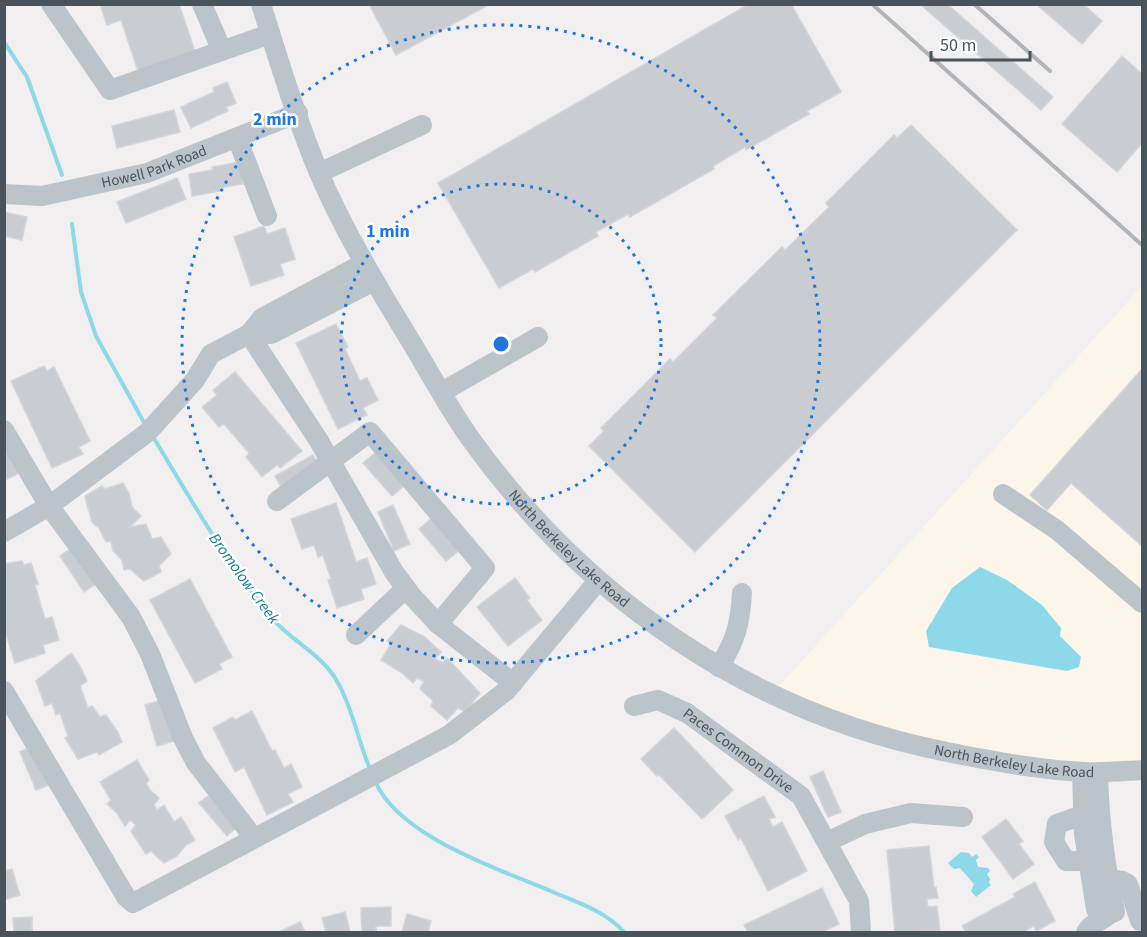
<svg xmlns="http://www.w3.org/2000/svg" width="1147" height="937" font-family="'Source Sans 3',sans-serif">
<rect width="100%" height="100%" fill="#f1efef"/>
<path fill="#fbf6e9" d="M1142 286V770L1007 764 772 694Z"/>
<g fill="#8dd8e9">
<path d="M980 567 1007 580 1042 605 1061 628 1060 636 1081 657 1079 667 1067 671 929 647 926 631 952 588Z"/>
<path d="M961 852 969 853 972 857 976 854 979 857 976 860 978 867 988 868 990 871 987 874 990 879 989 883 991 885 976 897 971 891 974 884 960 868 954 869 948 863Z"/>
</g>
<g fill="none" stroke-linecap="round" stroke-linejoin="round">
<g stroke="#8dd8e9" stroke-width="4">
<path d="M4 42 27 77 62 175"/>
<path d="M72 224 81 292 96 336 146 426"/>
<path d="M152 435C189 497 225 559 270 616 289 640 323 654 338 683 353 709 358 741 370 769"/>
<path d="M375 781C399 837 499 869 553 892 579 903 605 911 624 932"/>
</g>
</g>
<g fill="#c9ccd1" stroke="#d3d5da" stroke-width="1.5">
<path d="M100 4H179L195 51 138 71 121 20 107 25Z"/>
<path d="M369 4H490L396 55Z"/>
<path d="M749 4H791L841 92 807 111 809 114 746 150 745 147 713 166 714 169 630 217 628 214 596 232 598 236 535 272 533 269 499 288 438 183Z"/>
<path d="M920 4H947L1053 97 1041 110Z"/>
<path d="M1036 4H1083L1102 21 1082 44Z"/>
<path d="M1122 56 1142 74V143L1117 172 1062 124Z"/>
<path d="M227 82 236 103 226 107 228 111 191 128 181 107 214 92 213 88Z"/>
<path d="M174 110 180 132 117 148 112 126Z"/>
<path d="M911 125 1017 230 695 552 589 446 604 431 601 428 670 359 673 362 717 318 713 315 782 247 785 250 829 207 826 203 894 135 897 138Z"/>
<path d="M239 162 243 184 219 188 220 191 192 196 189 174 213 170 212 167Z"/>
<path d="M177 178 186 199 126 223 117 202Z"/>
<path d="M4 212 27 217 22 240 4 236Z"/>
<path d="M264 226 267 234 285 228 295 259 280 264 284 275 251 286 234 237Z"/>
<path d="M336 324 348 347 345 349 360 381 367 378 378 400 363 408 367 415 338 429 296 343Z"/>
<path d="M44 366 47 371 54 367 90 441 79 447 83 454 52 468 11 381Z"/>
<path d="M1142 369V546L1071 483 1047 510 1030 495Z"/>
<path d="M235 372 302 451 280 468 277 465 262 477 246 457 249 453 237 439 224 424 219 427 202 407 217 395 213 390Z"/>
<path d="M4 442 21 472 5 480 4 479Z"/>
<path d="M376 452 405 485 392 496 363 463Z"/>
<path d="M313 455 320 468 282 489 275 476Z"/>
<path d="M123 483 129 493 132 507 141 516 130 527 146 524 152 539 161 537 171 554 159 566 161 572 144 581 130 569 124 570 122 560 113 551 111 541 106 542 99 528 92 522 88 508 85 496 102 486 105 489Z"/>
<path d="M336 503 356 562 367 558 376 584 361 589 364 599 337 608 328 580 331 579 323 555 318 557 314 545 302 549 291 519Z"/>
<path d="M393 505 410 544 394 551 378 512Z"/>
<path d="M432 518 460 550 446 561 419 529Z"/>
<path d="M73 547 97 583 84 592 60 556Z"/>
<path d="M22 561 24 565 31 563 38 584 35 585 45 619 52 617 59 640 43 645 45 653 15 663 4 628V564Z"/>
<path d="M515 578 530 598 527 600 542 620 508 646 477 607Z"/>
<path d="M190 579 232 657 219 664 222 669 195 683 150 600Z"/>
<path d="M401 625 425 637 441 652 435 659 443 663 447 658 480 693 465 712 458 708 447 720 431 706 433 701 420 689 424 681 417 678 413 683 402 673 381 660 391 644 387 641Z"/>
<path d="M71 653 80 666 87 681 80 686 88 708 92 706 100 717 106 715 118 732 122 742 99 755 97 752 78 759 65 738 68 736 60 713 56 715 52 703 45 706 36 681Z"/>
<path d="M162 700 174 741 157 746 145 705Z"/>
<path d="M252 711 272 751 275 750 284 768 291 764 302 787 288 794 293 802 267 815 244 767 235 772 213 728 233 717 235 720Z"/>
<path d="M674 728 733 790 702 819 659 775 657 776 641 759Z"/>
<path d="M33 746 49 785 36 790 20 752Z"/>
<path d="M137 760 149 780 146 784 151 791 159 798 154 805 157 810 164 805 174 822 181 817 195 840 186 845 177 856 164 863 151 851 146 854 131 831 136 825 130 820 125 826 117 813 107 804 111 800 100 782Z"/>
<path d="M823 771 841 812 828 817 810 777Z"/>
<path d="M211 794 238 826 227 836 199 803Z"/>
<path d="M764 796 775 817 769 819 773 827 782 822 807 871 768 891 741 838 738 840 725 816Z"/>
<path d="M1006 819 1023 841 1019 844 1034 864 1013 879 982 837Z"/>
<path d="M929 846 934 887H936L938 898 927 899 928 907 937 906 940 931 895 932 887 850Z"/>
<path d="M12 869 20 895 4 900V871Z"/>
<path d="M1035 882 1055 921 1036 931 1034 926 1026 930 1027 932H966L962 926 1015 897 1013 894Z"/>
<path d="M822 888 839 924 822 932H748L744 925Z"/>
<path d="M391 907V926H376V932H362L361 908Z"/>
<path d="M345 912 350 932H326L322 918Z"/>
<path d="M407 914 431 921 428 932H402Z"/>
<path d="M32 917V932H14L13 918Z"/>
<path d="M300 922 305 932H279Z"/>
</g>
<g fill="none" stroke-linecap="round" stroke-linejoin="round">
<g stroke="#bbc4cb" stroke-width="20">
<path d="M51 4 110 90 270 34"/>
<path d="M202 4 222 51"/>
<path id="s1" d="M261 4C279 61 296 118 319 173 344 231 377 286 410 340 430 373 448 407 470 438 585 599 752 714 947 752 993 761 1039 770 1085 772 1104 773 1124 771 1142 770"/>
<path d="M237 138 267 216"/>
<path d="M319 173 422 125"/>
<path id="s2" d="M4 194 42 196 147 173 298 113"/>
<path d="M249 334 319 441 394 572 411 595 438 624 513 683"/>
<path d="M249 334H271L374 281"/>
<path d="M442 392 538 337"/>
<path d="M4 430 49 506 131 617 150 654 183 738 196 763 254 838"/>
<path d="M1003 494 1057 530 1142 603"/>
<path d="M277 501 370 432 485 568 438 624"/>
<path d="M4 532 49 506 148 432 195 380 211 354 249 334 262 318 364 263"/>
<path d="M356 635 406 588"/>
<path d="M719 667C736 640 740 625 742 593"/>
<path d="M4 691 126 897 133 903 449 735 506 691 598 581"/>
<path id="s3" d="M634 706 658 700 687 713 801 796 859 901 861 932"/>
<path d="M1082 772 1084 834 1096 909 1101 920"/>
<path d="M1098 773C1099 820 1105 865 1115 912"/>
<path d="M1094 811 1057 824 1054 842 1066 861H1088L1098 855"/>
<path d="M827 842 865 824 911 813 963 817"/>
<path d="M1108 879 1122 881 1128 884 1140 921"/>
<path d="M1086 932 1091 926 1112 913"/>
</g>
<g stroke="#b1b4b9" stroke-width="4">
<path d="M872 4 1142 245"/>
<path d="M974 4 1050 71"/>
</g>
</g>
<g fill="none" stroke="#1f76db" stroke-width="3" stroke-dasharray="3 6">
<circle cx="501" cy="344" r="160"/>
<circle cx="501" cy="344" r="319"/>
</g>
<g text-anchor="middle" stroke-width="5" stroke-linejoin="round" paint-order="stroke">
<g font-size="15" fill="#48535c" stroke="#fff">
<text dy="5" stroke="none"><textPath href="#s2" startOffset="154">Howell Park Road</textPath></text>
<text dy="5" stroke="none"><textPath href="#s1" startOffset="633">North Berkeley Lake Road</textPath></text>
<text dy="5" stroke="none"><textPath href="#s3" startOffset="120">Paces Common Drive</textPath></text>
<text dy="5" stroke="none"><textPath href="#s1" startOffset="1137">North Berkeley Lake Road</textPath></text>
</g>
<g font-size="16" font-style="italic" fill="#117e96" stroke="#fff">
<text transform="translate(245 578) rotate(54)" y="6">Bromolow Creek</text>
</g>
</g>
<circle cx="501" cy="344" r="9" fill="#1f76db" stroke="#fff" stroke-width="3"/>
<g font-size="18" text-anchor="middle" font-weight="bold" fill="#1f76db" stroke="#fff" stroke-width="5" stroke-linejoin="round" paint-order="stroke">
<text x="275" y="125">2 min</text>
<text x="388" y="237">1 min</text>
</g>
<rect width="1147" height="937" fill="none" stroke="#48535c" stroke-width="12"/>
<path d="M931 51v9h99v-9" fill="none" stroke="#48535c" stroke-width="3"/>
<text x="940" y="51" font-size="18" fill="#48535c" stroke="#ffffff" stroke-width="4.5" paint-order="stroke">50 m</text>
</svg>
